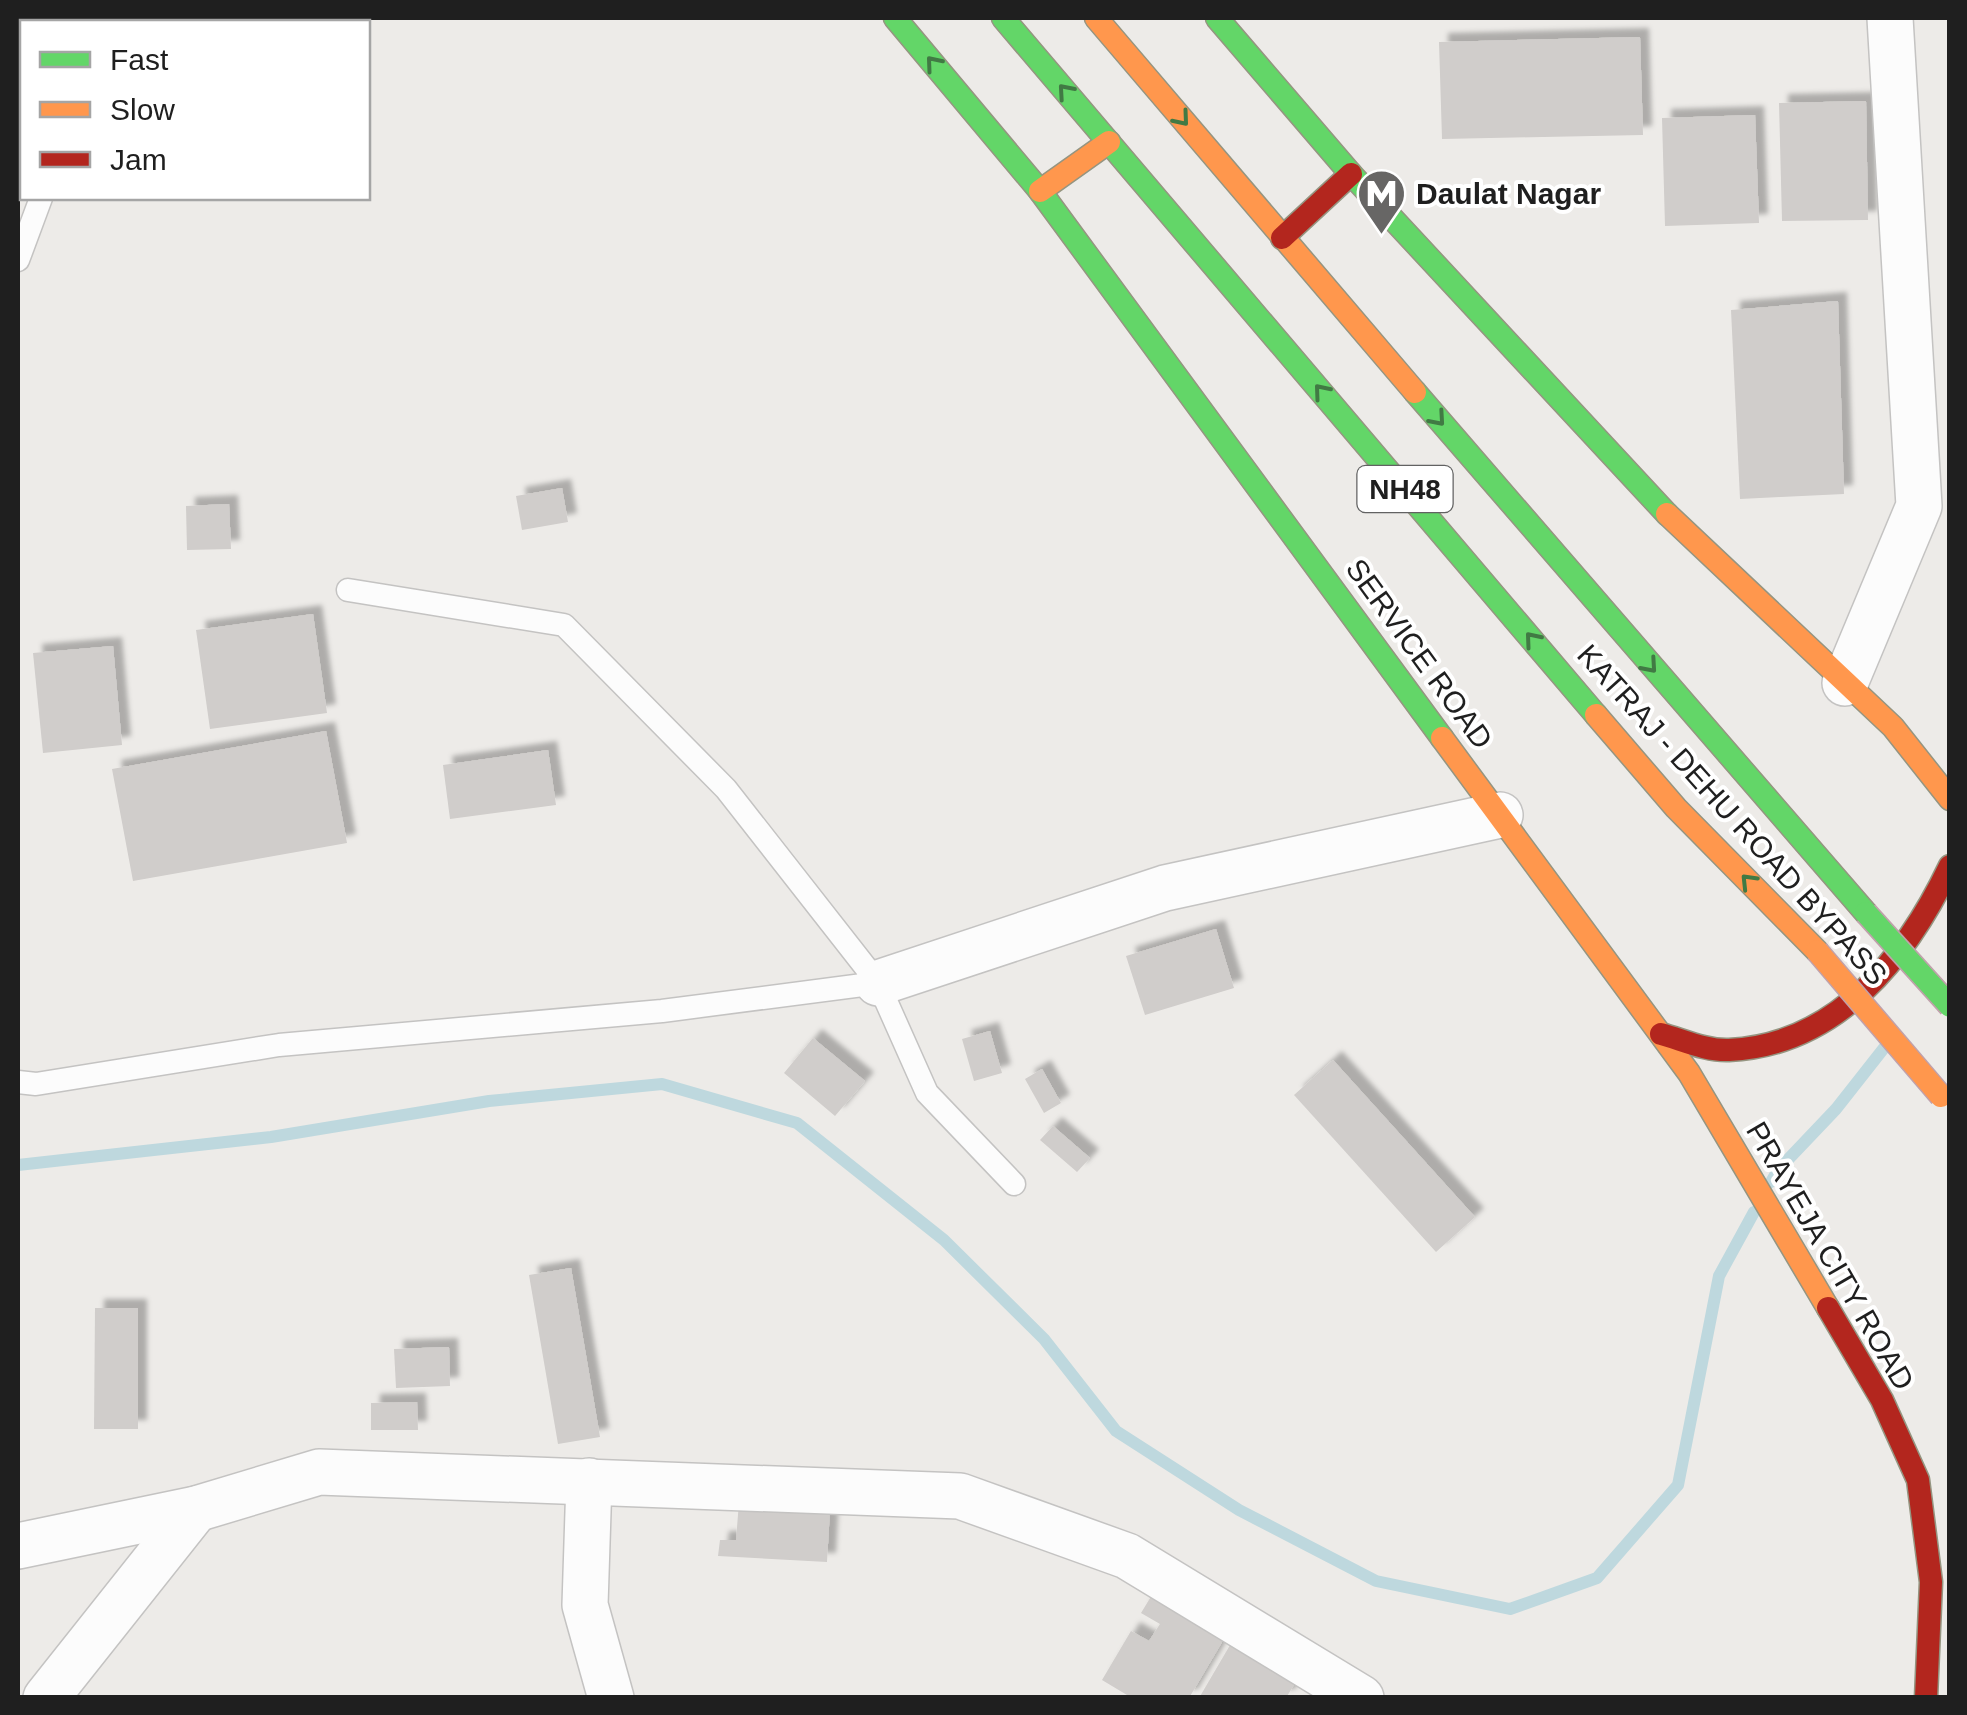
<svg xmlns="http://www.w3.org/2000/svg" width="1967" height="1715" font-family="Arial,sans-serif">
<defs>
<filter id="shadow"><feDropShadow dx="9" dy="-9" stdDeviation="2.5" flood-color="#0004"/></filter>
</defs>
<rect width="100%" height="100%" fill="#edebe8"/>
<g fill="none" stroke-linecap="round" stroke-linejoin="round">
<g stroke="#bed8de" stroke-width="12">
<path d="M18 1165 271 1137 489 1101 662 1084 797 1123 944 1240 1044 1339 1116 1431 1239 1510 1376 1581 1510 1609 1597 1578 1678 1485 1719 1276 1754 1212"/>
<path d="M1771 1182 1778 1170 1836 1109 1884 1048"/>
</g>
</g>
<g fill="#d0cdcb" filter="url(#shadow)">
<path d="M1640 37 1643 135 1442 139 1439 42Z"/>
<path d="M1866 101 1868 220 1782 221 1779 103Z"/>
<path d="M1755 115 1759 223 1665 226 1662 118Z"/>
<path d="M1838 301 1844 494 1740 499 1731 310Z"/>
<path d="M562 488 568 522 522 530 516 496Z"/>
<path d="M229 504 231 549 187 550 186 506Z"/>
<path d="M313 614 327 713 210 729 196 630Z"/>
<path d="M113 646 122 745 43 753 33 653Z"/>
<path d="M326 731 347 843 133 881 112 769Z"/>
<path d="M548 750 556 805 450 819 443 765Z"/>
<path d="M1216 929 1234 988 1145 1015 1126 956Z"/>
<path d="M990 1031 1002 1073 974 1081 962 1039Z"/>
<path d="M813 1038 865 1081 835 1116 784 1073Z"/>
<path d="M1333 1060 1475 1217 1436 1252 1294 1095Z"/>
<path d="M1042 1069 1061 1103 1044 1113 1025 1079Z"/>
<path d="M1053 1126 1090 1158 1077 1172 1040 1140Z"/>
<path d="M571 1268 600 1437 558 1444 529 1275Z"/>
<path d="M95 1308H138V1429H94Z"/>
<path d="M449 1347 450 1386 396 1388 394 1349Z"/>
<path d="M417 1402 418 1430H371V1403Z"/>
<path d="M739 1502 830 1509 827 1562 718 1556 720 1540H736Z"/>
<path d="M1155 1590 1228 1632 1189 1698H1132L1102 1680 1131 1631 1149 1641 1160 1624 1141 1613Z"/>
<path d="M1233 1640 1298 1678 1286 1698H1199Z"/>
</g>
<g fill="none" stroke-linecap="round" stroke-linejoin="round">
<defs>
<g id="lane">
<path d="M109 22 111 18"/>
<path d="M18 260 41 198"/>
<path d="M348 590 564 625 726 789 878 983 927 1093 1014 1184"/>
<path d="M18 1082 36 1084 279 1045 662 1011 878 983"/>
</g>
<g id="street">
<path d="M1845 683 1919 506 1890 18"/>
<path d="M878 983 1165 888 1500 815"/>
<path d="M589 1481 585 1605 611 1698"/>
<path d="M18 1546 196 1509 319 1472 960 1496 1127 1556 1361 1698"/>
<path d="M46 1698 196 1509"/>
</g>
<g id="fast">
<path d="M895 18 1040 191 1442 738"/>
<path d="M1003 18 1596 715"/>
<path d="M1217 18 1351 174 1667 514"/>
<path d="M1415 392 1866 913"/>
</g>
<g id="slow">
<path d="M1096 18 1415 392"/>
<path d="M1040 191 1109 142"/>
<path d="M1667 514 1893 727 1950 799"/>
<path d="M1596 715 1676 808 1817 951"/>
<path d="M1442 738 1689 1073 1828 1308"/>
</g>
<g id="jam">
<path d="M1282 238 1351 174"/>
<path d="M1661 1034C1683 1040 1706 1051 1729 1050 1838 1045 1907 956 1950 866"/>
<path d="M1828 1308 1882 1400 1918 1480 1931 1582 1926 1698"/>
</g>
</defs>
<use href="#lane" stroke="#c4c3c2" stroke-width="25"/>
<use href="#street" stroke="#c4c3c2" stroke-width="48"/>
<use href="#fast" stroke="#959581" stroke-width="25"/>
<use href="#slow" stroke="#959581" stroke-width="25"/>
<use href="#jam" stroke="#959581" stroke-width="25"/>
<use href="#lane" stroke="#fcfcfc" stroke-width="22"/>
<use href="#street" stroke="#fcfcfc" stroke-width="45"/>
<use href="#fast" stroke="#63d668" stroke-width="22"/>
<use href="#slow" stroke="#ff974d" stroke-width="22"/>
<use href="#jam" stroke="#b3261e" stroke-width="22"/>
<defs>
<path id="fast-bridge" d="M1866 913 1950 1006"/>
<path id="slow-bridge" d="M1817 951 1941 1096"/>
</defs>
<use href="#fast-bridge" stroke="#c0a1ab" stroke-width="25" stroke-linecap="butt"/>
<use href="#slow-bridge" stroke="#c0a1ab" stroke-width="25" stroke-linecap="butt"/>
<use href="#fast-bridge" stroke="#63d668" stroke-width="22"/>
<use href="#slow-bridge" stroke="#ff974d" stroke-width="22"/>
</g>
<defs><path id="oneway-chevron" d="M-2-3.5L2.5 0L-2 3.5" fill="none" stroke-width="1.6" stroke-linecap="round" stroke-linejoin="round" transform="scale(2.5)"/></defs>
<g stroke="#417a44">
<use href="#oneway-chevron" transform="translate(933 63) rotate(-130)"/>
<use href="#oneway-chevron" transform="translate(1065 91) rotate(-131)"/>
<use href="#oneway-chevron" transform="translate(1182 119) rotate(50)"/>
<use href="#oneway-chevron" transform="translate(1321 391) rotate(-130)"/>
<use href="#oneway-chevron" transform="translate(1438 419) rotate(49)"/>
<use href="#oneway-chevron" transform="translate(1532 639) rotate(-130)"/>
<use href="#oneway-chevron" transform="translate(1650 666) rotate(49)"/>
<use href="#oneway-chevron" transform="translate(1748 881) rotate(-134)"/>
</g>
<defs>
<symbol id="metro-pin" viewBox="-11 -11 22 30"><path d="M0 17L-7.5 6A9.5 9.5 0 1 1 7.5 6Z" fill="#676665" stroke="#fff"/><path d="M-5.5 5V-5H-3L0 0L3-5H5.5V5H3V-.5L0 4L-3-.5V5Z" fill="#fff"/></symbol>
</defs>
<g fill-rule="evenodd">
<use href="#metro-pin" x="1354" y="166" width="55" height="75"/>
</g>
<g text-anchor="middle" stroke-width="8" stroke-linejoin="round" paint-order="stroke">
<rect fill="#fff" stroke="#626262" stroke-width="2.5" x="1357.5" y="466" width="95" height="46" rx="8"/>
<g font-size="28" font-weight="bold" fill="#1f1f1f">
<text x="1405" y="499">NH48</text>
</g>
<g font-size="30" font-weight="bold" fill="#1f1f1f" stroke="#fff" text-anchor="start">
<text x="1416" y="204">Daulat Nagar</text>
</g>
<g font-size="30" fill="#1f1f1f" stroke="#fff">
<text transform="translate(1419 654) rotate(54)" y="10">SERVICE ROAD</text>
<text transform="translate(1732 815) rotate(48)" y="10">KATRAJ - DEHU ROAD BYPASS</text>
<text transform="translate(1830 1256) rotate(60)" y="10">PRAYEJA CITY ROAD</text>
</g>
</g>
<rect width="1967" height="1715" fill="none" stroke="#1f1f1f" stroke-width="40"/>
<rect x="20" y="20" width="350" height="180" fill="#ffffff" stroke="#a5a5a5" stroke-width="2.5"/>
<rect x="40" y="52" width="50" height="15" fill="#63d668" stroke="#a5a5a5" stroke-width="2.5"/>
<text x="110" y="70" font-size="30" fill="#1f1f1f">Fast</text>
<rect x="40" y="102" width="50" height="15" fill="#ff974d" stroke="#a5a5a5" stroke-width="2.5"/>
<text x="110" y="120" font-size="30" fill="#1f1f1f">Slow</text>
<rect x="40" y="152" width="50" height="15" fill="#b3261e" stroke="#a5a5a5" stroke-width="2.5"/>
<text x="110" y="170" font-size="30" fill="#1f1f1f">Jam</text>
</svg>
